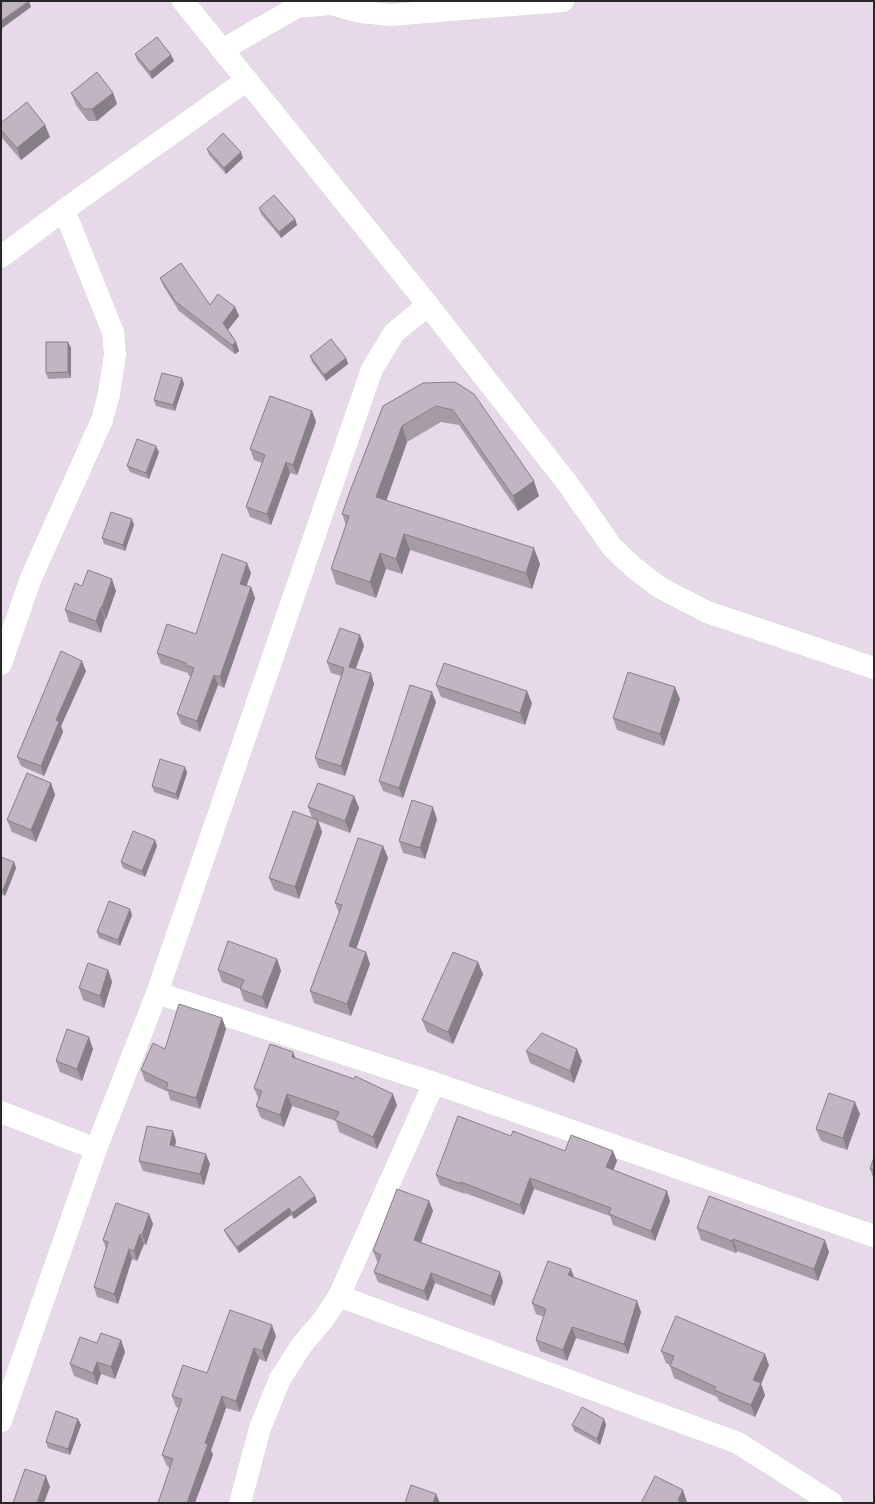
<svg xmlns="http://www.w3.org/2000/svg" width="875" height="1504" font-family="'Space Grotesk',sans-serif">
<rect width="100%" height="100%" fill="#e7d9e9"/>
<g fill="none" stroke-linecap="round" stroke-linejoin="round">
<defs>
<g id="minor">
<path d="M222 50 297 7 331 4 360 12 391 15 563 1"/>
<path d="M1 257 64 210 247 80"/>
<path d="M1 664 31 578 102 420 109 394 115 354 113 332 64 210"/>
<path d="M157 993 434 1083 874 1236"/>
<path d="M1 1112 96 1149"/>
<path d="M339 1296 738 1443 832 1503"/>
<path d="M1 1421 96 1149 157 993 372 369 394 333 428 305"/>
<path d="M240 1503 260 1428 280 1379 301 1346 323 1320 339 1296 434 1083"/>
</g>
<path id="tertiary" d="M183 1 428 305 568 484 612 547 633 567 659 587 707 612 874 668"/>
</defs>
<use href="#minor" stroke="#cee0d0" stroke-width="23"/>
<use href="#tertiary" stroke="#cee0d0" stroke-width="23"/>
<use href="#minor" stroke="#fff" stroke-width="22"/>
<use href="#tertiary" stroke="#fff" stroke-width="22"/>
</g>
<g fill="#a59ca6">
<path d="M135 54 171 55 174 61 152 79 137 60Z"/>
<path d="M71 93H113L117 104 97 121H88L76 105Z"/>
<path d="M1 123 45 125 50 137 21 160 2 138 1 135Z"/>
<path d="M207 149 243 158 226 174 209 155Z"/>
<path d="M259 208 295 219 297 225 281 238 261 214Z"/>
<path d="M160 278 210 305 235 307 239 316 228 330 236 342 239 351 235 354 179 311 164 287Z"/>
<path d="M68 342 71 348V378L48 379 46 373Z"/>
<path d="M310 356 346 358 348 364 326 381 312 362Z"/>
<path d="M455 382 539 496 518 511 459 425 441 422 407 442 386 501 540 564 532 589 410 550 402 574 386 569 376 598 336 584 331 569 346 525 342 514 383 406Z"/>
<path d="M184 384 175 411 156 406 154 400Z"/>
<path d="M312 411 316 422 297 475 290 473 271 525 250 517 246 507 262 463 254 460 250 449Z"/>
<path d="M159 452 149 479 130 472 127 466Z"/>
<path d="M134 525 125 551 104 544 102 538Z"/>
<path d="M251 573 246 586 251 587 255 598 224 688 218 685 200 732 181 724 177 714 191 676H189L188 673 161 664 157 653 196 634Z"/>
<path d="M82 586 116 591 106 619H105L101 633 69 622 65 610Z"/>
<path d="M360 635 364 646 356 669 374 684 345 776 319 768 315 758 341 676 331 673 327 662Z"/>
<path d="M86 671 61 726 63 732 44 776 21 766 17 757Z"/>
<path d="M436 685 532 703 525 725 441 697Z"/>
<path d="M680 699 664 746 617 730 613 718Z"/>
<path d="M436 702 403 798 383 791 379 781Z"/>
<path d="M185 767 187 773 178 800 154 792 152 786Z"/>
<path d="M51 783 55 795 36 842 12 832 7 820Z"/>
<path d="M354 796 359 808 350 833 318 821 322 832 299 899 274 890 269 878 312 818 308 807Z"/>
<path d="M437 819 425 859 403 853 399 841Z"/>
<path d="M155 840 157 846 145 877 123 868 121 862Z"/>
<path d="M383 846 388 858 356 949 370 964 351 1016 314 1003 310 991 339 913 335 903Z"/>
<path d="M1 857 14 862 16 868 5 896 1 894Z"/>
<path d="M132 915 120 946 99 938 97 932Z"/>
<path d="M277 959 281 971 267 1009 244 1001 240 989 222 982 218 970Z"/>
<path d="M108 970 112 982 104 1008 83 1000 79 988Z"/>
<path d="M483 974 453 1044 427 1032 422 1020Z"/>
<path d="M222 1018 226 1029 200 1109 170 1100 168 1092 145 1081 141 1070 165 1049Z"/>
<path d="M93 1049 82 1081 60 1072 56 1061Z"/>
<path d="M526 1051 582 1061 574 1083 530 1063Z"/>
<path d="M296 1059 397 1105 377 1149 339 1132 336 1121 292 1106 284 1127 261 1118 256 1106 259 1100 254 1088Z"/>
<path d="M860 1114 847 1150 821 1141 816 1129Z"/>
<path d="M511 1136 565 1151H613L617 1161 613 1170 670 1201 655 1241 613 1225 610 1216 534 1189 524 1215 465 1193V1194L440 1185 436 1175Z"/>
<path d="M176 1141 175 1146 210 1164 204 1185 143 1171 139 1161Z"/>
<path d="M874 1157V1180L870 1169Z"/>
<path d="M315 1196 317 1202 294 1219 291 1215 239 1253 227 1236 224 1230Z"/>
<path d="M429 1201 433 1211 421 1242 503 1282 494 1306 435 1283 428 1301 378 1282 374 1272 378 1262 377 1261 373 1251Z"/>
<path d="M149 1214 153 1224 146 1245 144 1244 137 1261 132 1259 118 1304 97 1297 94 1287 106 1249 103 1240Z"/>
<path d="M697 1228 829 1252 818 1281 737 1251 736 1253 701 1240Z"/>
<path d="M574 1278 641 1312 628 1354 576 1338 567 1361 540 1351 536 1340 544 1317 536 1314 532 1303Z"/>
<path d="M276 1336 266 1362 259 1359 240 1412 226 1408 211 1450 213 1455 170 1468 167 1466 162 1455 179 1408 176 1407 172 1396 207 1373Z"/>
<path d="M121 1340 125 1352 115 1379 101 1374 97 1385 74 1376 70 1364 97 1343Z"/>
<path d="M661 1351 769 1365 761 1384 765 1395 755 1417 719 1401 717 1397 674 1378 670 1366V1365L666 1363Z"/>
<path d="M78 1419 81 1425 70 1455 48 1448 46 1442Z"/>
<path d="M604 1419 606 1425 600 1445 574 1431 572 1425Z"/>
</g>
<g fill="#867f87">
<path d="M29 1 31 7 1 29V21Z"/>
<path d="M171 55 174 61 152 79 150 72Z"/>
<path d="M113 93 117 104 97 121 92 109Z"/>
<path d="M45 125 50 137 21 160 17 148Z"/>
<path d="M241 152 243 158 226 174 224 168Z"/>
<path d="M295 219 297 225 281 238 279 232Z"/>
<path d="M235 307 239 316 226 332 223 323Z"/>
<path d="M68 342 71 348V378L68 372Z"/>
<path d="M236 342 239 351 235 354 232 345Z"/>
<path d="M346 358 348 364 326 381 324 375Z"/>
<path d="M182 378 184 384 175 411 173 405Z"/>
<path d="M312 411 316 422 297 475 293 465Z"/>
<path d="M402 426 407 442 382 513 376 497Z"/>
<path d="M156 446 159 452 149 479 146 473Z"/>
<path d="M286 462 290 473 271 525 267 514Z"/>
<path d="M534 481 539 496 518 511 513 496Z"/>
<path d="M132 519 134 525 125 551 123 545Z"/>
<path d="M404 534 410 550 402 574 396 559Z"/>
<path d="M534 548 540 564 532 589 526 573Z"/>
<path d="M380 553 386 569 376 598 370 582Z"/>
<path d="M247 563 251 573 244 594 240 584Z"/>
<path d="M112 579 116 591 106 619 102 607Z"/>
<path d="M251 587 255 598 224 688 220 677Z"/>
<path d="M101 607 105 619 101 633 96 621Z"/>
<path d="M360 635 364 646 352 677 349 667Z"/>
<path d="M82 661 86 671 61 726 63 732 44 776 41 766 56 720Z"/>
<path d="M371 673 374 684 345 776 341 766Z"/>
<path d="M214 675 218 685 200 732 197 721Z"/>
<path d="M675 687 680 699 664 746 660 734Z"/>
<path d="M527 691 532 703 525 725 520 713Z"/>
<path d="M432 692 436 702 403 798 399 788Z"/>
<path d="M185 767 187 773 178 800 176 794Z"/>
<path d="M51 783 55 795 36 842 31 830Z"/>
<path d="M354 796 359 808 350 833 345 821Z"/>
<path d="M433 807 437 819 425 859 420 848Z"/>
<path d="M318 820 322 832 299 899 295 887Z"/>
<path d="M155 840 157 846 145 877 142 871Z"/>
<path d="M383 846 388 858 353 958 349 946Z"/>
<path d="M14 862 16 868 5 896 3 890Z"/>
<path d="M130 909 132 915 120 946 118 940Z"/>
<path d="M366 952 370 964 351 1016 347 1004Z"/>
<path d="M277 959 281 971 267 1009 262 997Z"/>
<path d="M478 962 483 974 453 1044 448 1032Z"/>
<path d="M108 970 112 982 104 1008 100 996Z"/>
<path d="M222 1018 226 1029 200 1109 196 1098Z"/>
<path d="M89 1037 93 1049 82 1081 77 1069Z"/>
<path d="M577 1049 582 1061 574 1083 570 1071Z"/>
<path d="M293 1052 298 1064 292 1057Z"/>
<path d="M287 1094 292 1106 284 1127 280 1115Z"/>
<path d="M393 1094 397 1105 377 1149 373 1137Z"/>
<path d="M855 1102 860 1114 847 1150 843 1138Z"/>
<path d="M173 1131 176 1141 173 1155 170 1145Z"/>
<path d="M613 1151 617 1161 610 1178 606 1167Z"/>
<path d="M206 1154 210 1164 204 1185 200 1174Z"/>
<path d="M530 1178 534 1189 524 1215 520 1205Z"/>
<path d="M667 1191 670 1201 655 1241 651 1231Z"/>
<path d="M315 1196 317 1202 294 1219 292 1213Z"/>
<path d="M429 1201 433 1211 418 1250 414 1240Z"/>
<path d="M289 1208 291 1215 239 1253 237 1247Z"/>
<path d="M149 1214 153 1224 146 1245 142 1235Z"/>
<path d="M140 1234 144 1244 137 1261 134 1251Z"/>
<path d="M733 1239 737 1251 736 1253 732 1241Z"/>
<path d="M825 1240 829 1252 818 1281 814 1269Z"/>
<path d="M129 1249 132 1259 118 1304 114 1294Z"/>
<path d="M571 1269 575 1280 568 1275Z"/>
<path d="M500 1272 503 1282 494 1306 491 1296Z"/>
<path d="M431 1273 435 1283 428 1301 424 1291Z"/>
<path d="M637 1301 641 1312 628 1354 624 1344Z"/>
<path d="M272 1325 276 1336 266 1362 262 1351Z"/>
<path d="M572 1327 576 1338 567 1361 563 1350Z"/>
<path d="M121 1340 125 1352 115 1379 111 1367Z"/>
<path d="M254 1348 259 1359 240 1412 236 1401Z"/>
<path d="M765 1354 769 1365 761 1384 765 1395 755 1417 751 1405 753 1380Z"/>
<path d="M97 1362 101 1374 97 1385 93 1373Z"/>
<path d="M222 1396 226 1408 211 1450 213 1455 195 1503H187L205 1443Z"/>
<path d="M78 1419 81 1425 70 1455 68 1449Z"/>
<path d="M604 1419 606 1425 600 1445 597 1439Z"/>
<path d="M46 1476 50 1487 44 1503H37Z"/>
<path d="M683 1490 687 1502V1503H678V1500Z"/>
<path d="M436 1494 440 1503H433Z"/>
</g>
<g fill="#c0b5c1" stroke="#867f87">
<path d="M1 1H29L1 21Z"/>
<path d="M157 37 171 55 150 72 135 54Z"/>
<path d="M97 72 113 93 92 109H84L71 93Z"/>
<path d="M27 102 45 125 17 148 1 130V123Z"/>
<path d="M223 133 241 152 224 168 207 149Z"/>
<path d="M274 195 295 219 279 232 259 208Z"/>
<path d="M181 263 210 305 218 294 235 307 223 323 236 342 232 345 176 302 160 278Z"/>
<path d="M331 339 346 358 324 375 310 356Z"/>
<path d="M46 342H68V372L46 373Z"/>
<path d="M162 373 182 378 173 405 154 400Z"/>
<path d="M455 382 474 394 534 481 513 496 453 410 436 406 402 426 376 497 534 548 526 573 404 534 396 559 380 553 370 582 331 569 349 516 342 514 349 494 383 406 423 383Z"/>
<path d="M270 396 312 411 293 465 286 462 267 514 246 507 265 455 250 449Z"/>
<path d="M137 439 156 446 146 473 127 466Z"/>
<path d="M111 512 132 519 123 545 102 538Z"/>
<path d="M222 554 247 563 240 584 251 587 220 677 214 675 197 721 177 714 194 668 186 665V663L157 653 167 624 196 634Z"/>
<path d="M88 570 112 579 102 607H101L96 621 65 610 75 583 82 586Z"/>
<path d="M340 628 360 635 349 667 371 673 341 766 315 758 344 668 327 662Z"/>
<path d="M61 651 82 661 56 720 59 722 41 766 17 757Z"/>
<path d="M444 663 527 691 520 713 436 685Z"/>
<path d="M628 672 675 687 660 734 613 718Z"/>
<path d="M410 685 432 692 399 788 379 781Z"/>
<path d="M160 759 185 767 176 794 152 786Z"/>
<path d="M27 773 51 783 31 830 7 820Z"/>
<path d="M318 783 354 796 345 821 308 807Z"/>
<path d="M412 800 433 807 420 848 399 841Z"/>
<path d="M293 811 318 820 295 887 269 878Z"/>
<path d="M133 831 155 840 142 871 121 862Z"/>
<path d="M358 838 383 846 349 946 366 952 347 1004 310 991 342 905 335 903Z"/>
<path d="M1 857 14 862 3 890 1 889Z"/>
<path d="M109 901 130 909 118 940 97 932Z"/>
<path d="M228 941 277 959 262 997 240 989 244 980 218 970Z"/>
<path d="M453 952 478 962 448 1032 422 1020Z"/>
<path d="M88 963 108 970 100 996 79 988Z"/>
<path d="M179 1004 222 1018 196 1098 166 1089 168 1083 141 1070 153 1043 165 1049Z"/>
<path d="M67 1029 89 1037 77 1069 56 1061Z"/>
<path d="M542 1033 577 1049 570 1071 526 1051Z"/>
<path d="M270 1044 293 1052 292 1057 354 1079 355 1076 393 1094 373 1137 335 1120 339 1112 287 1094 280 1115 256 1106 262 1091 254 1088Z"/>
<path d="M829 1093 855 1102 843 1138 816 1129Z"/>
<path d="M458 1116 511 1136 513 1131 565 1151 571 1135 613 1151 606 1167 667 1191 651 1231 609 1214 611 1208 530 1178 520 1205 461 1182V1184L436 1175Z"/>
<path d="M147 1126 173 1131 170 1145 206 1154 200 1174 139 1161Z"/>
<path d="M874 1157V1170L870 1169Z"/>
<path d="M300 1176 315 1196 292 1213 289 1208 237 1247 224 1230Z"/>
<path d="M397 1189 429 1201 414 1240 500 1272 491 1296 431 1273 424 1291 374 1272 381 1255 373 1251Z"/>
<path d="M709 1196 825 1240 814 1269 733 1239 732 1241 697 1228Z"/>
<path d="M116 1203 149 1214 142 1235 140 1234 134 1251 129 1249 114 1294 94 1287 108 1242 103 1240Z"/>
<path d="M548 1261 571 1269 568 1275 637 1301 624 1344 572 1327 563 1350 536 1340 546 1309 532 1303Z"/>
<path d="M230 1310 272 1325 262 1351 254 1348 236 1401 222 1396 205 1443 208 1444 187 1503H158L173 1459 162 1455 182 1399 172 1396 183 1365 207 1373Z"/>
<path d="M676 1316 765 1354 753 1380 761 1383 751 1405 714 1390 716 1387 670 1366 674 1356 661 1351Z"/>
<path d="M101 1333 121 1340 111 1367 97 1362 93 1373 70 1364 80 1337 97 1343Z"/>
<path d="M582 1407 604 1419 597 1439 572 1425Z"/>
<path d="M56 1411 78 1419 68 1449 46 1442Z"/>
<path d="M25 1469 46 1476 37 1503H13Z"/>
<path d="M655 1476 683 1490 678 1500 682 1503H641Z"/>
<path d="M411 1485 436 1494 433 1503H405Z"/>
</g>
<rect width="875" height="1504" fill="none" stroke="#272727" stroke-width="4"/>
</svg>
